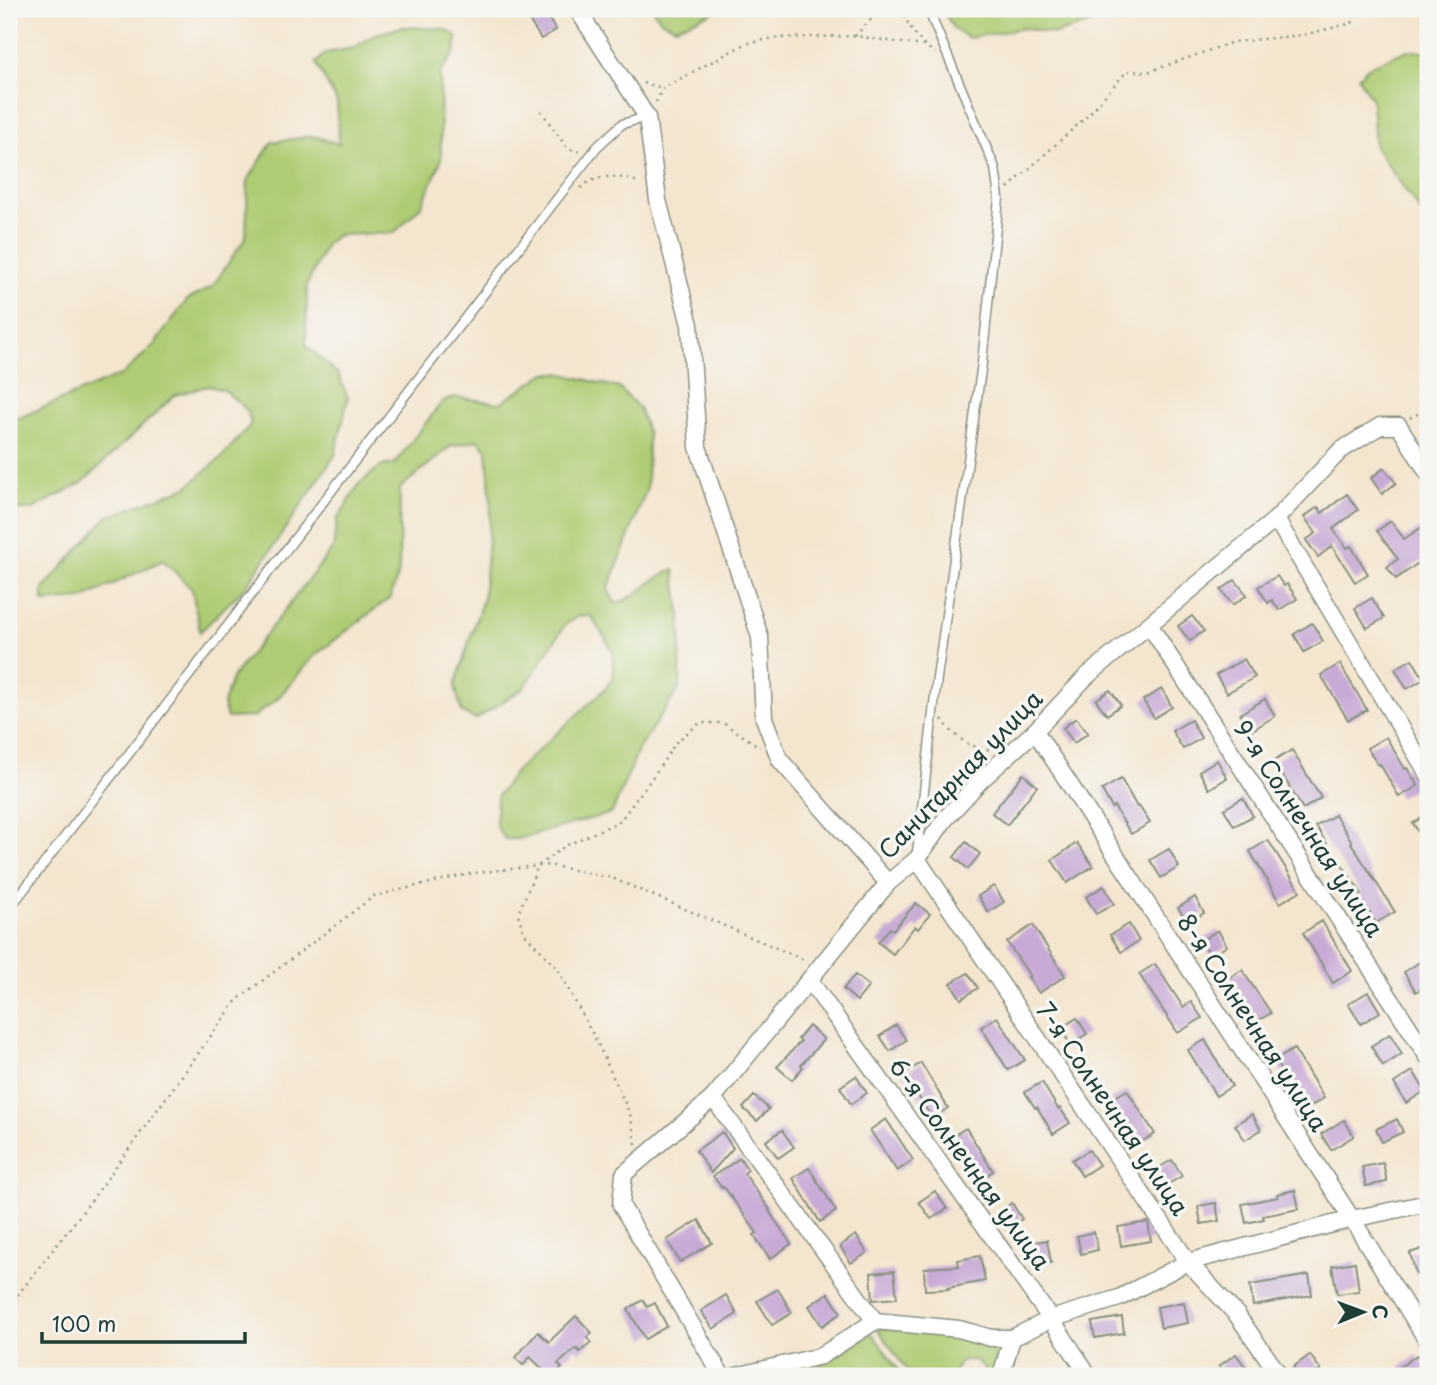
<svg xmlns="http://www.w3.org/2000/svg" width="1437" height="1385" font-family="'Playpen Sans',sans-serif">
<rect width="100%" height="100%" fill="#f6f6f2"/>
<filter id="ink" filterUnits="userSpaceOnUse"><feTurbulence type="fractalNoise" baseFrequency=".0143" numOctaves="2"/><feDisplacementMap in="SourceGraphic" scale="14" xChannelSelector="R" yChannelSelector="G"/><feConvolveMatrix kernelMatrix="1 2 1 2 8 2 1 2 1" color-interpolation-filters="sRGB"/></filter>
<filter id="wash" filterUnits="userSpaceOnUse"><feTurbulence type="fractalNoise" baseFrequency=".00686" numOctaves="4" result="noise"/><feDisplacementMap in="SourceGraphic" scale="28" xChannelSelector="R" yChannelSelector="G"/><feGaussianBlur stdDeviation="1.57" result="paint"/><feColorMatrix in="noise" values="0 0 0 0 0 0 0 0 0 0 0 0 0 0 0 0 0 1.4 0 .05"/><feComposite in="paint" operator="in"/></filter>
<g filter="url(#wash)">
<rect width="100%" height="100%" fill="#f4e5cf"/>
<g fill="#aecc73" stroke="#668454" stroke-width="2">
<path d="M652 9H717L711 13 676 27 662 21Z"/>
<path d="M942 9H1109L1091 23 1055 34 1024 28 969 38 954 29Z"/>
<path d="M403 27 445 29 457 37 455 52 440 73 441 161 422 205 394 233 338 235 326 244 307 285 306 345 338 374 348 398 335 455 248 584 200 632 192 589 163 560 82 599 43 602V589L107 517 187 487 223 456 251 424 247 410 224 390 208 386 175 395 82 483 31 510 9 509V422L123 374 154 345 187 300 212 287 246 237 248 180 272 142 313 136 339 144 337 102 316 63 326 53 353 48 376 34Z"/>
<path d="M1408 50 1428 53V212H1421L1375 147 1372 100 1358 77 1368 67Z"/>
<path d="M546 373H559L619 388 639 408 648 435 647 488 608 590 615 603C640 599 649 577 674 570L681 618 680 687 639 748 612 813 518 839H505L496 826 497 797 515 772 605 689 613 678V651L591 616H578L565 625 524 688 476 719 462 713 455 686 483 598 491 507 487 449 478 440 451 446 400 488 399 572 390 598 314 656 277 699 253 717 227 718 223 704 232 678 333 548 337 520 359 484 381 466 394 464 442 402 455 397 500 403Z"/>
<path d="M877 1328 961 1335 984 1342 998 1356 991 1376H982L985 1368 975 1360H962L952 1376H911Z"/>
<path d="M872 1333 903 1376H775L815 1368Z"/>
</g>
<g id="blocks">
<g fill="#c7aad6">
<path d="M522 9H542L556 30 541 39Z"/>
<path d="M1384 468 1396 483 1382 494 1371 478Z"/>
<path d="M1347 494 1358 510 1333 529 1347 548 1351 546 1368 574 1355 582 1332 546 1318 557 1306 540 1316 533 1304 517 1318 507 1322 513Z"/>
<path d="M1391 521 1404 539 1428 523V556L1396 579 1387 567 1398 559 1377 531Z"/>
<path d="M1277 576 1284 586 1287 584 1297 599 1279 610 1272 600 1268 603 1258 587Z"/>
<path d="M1235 580 1247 595 1233 605 1221 590Z"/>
<path d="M1372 598 1384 618 1367 628 1355 608Z"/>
<path d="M1192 616 1204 631 1190 641 1178 626Z"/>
<path d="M1312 623 1323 641 1304 652 1294 634Z"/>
<path d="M1244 659 1255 677 1227 693 1216 675Z"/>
<path d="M1412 659 1424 679 1407 689 1395 669Z"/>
<path d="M1340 664 1367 710 1348 720 1321 675Z"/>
<path d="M1162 689 1172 707 1154 718 1143 700Z"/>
<path d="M1110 690 1121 705 1107 715 1096 700Z"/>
<path d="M1265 699 1275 716 1251 731 1240 714Z"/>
<path d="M1076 718 1088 733 1074 743 1063 728Z"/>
<path d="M1191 720 1201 738 1183 749 1172 731Z"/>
<path d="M1386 737 1405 769 1407 768 1418 786 1399 797 1380 764 1378 765 1367 748Z"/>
<path d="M1292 750 1321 798 1303 809 1274 761Z"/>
<path d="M1217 760 1227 778 1209 789 1199 771Z"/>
<path d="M1023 774 1037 786 1007 825 992 813Z"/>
<path d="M1121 779 1137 807 1139 806 1150 823 1131 834 1114 806 1112 808 1102 790Z"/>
<path d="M1243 798 1253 816 1234 826 1224 809Z"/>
<path d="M1428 814V849L1413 823Z"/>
<path d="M1335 815 1352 842 1351 843 1395 912 1376 923 1359 896 1362 894 1334 853 1333 854 1316 826Z"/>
<path d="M1268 840 1300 891 1280 903 1250 851Z"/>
<path d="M966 842 980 854 968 869 954 857Z"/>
<path d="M1077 843 1093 866 1067 883 1052 860Z"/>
<path d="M1169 849 1179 867 1161 878 1150 860Z"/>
<path d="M994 886 1004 902 988 912 978 896Z"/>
<path d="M1104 886 1114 904 1096 914 1086 897Z"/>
<path d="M1195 897 1204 913 1188 923 1178 908Z"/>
<path d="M916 903 930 914 918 929 915 926 893 954 878 942 890 928 893 930Z"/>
<path d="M1322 921 1352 971 1333 983 1303 933Z"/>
<path d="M1129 924 1139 941 1121 952 1110 935Z"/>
<path d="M1033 925 1065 976 1039 993 1028 977 1030 976 1007 942Z"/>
<path d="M1218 930 1227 946 1211 956 1201 941Z"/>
<path d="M1423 960 1428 969V985L1416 992 1404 972Z"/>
<path d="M1155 964 1183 1007 1191 1002 1202 1018 1178 1033 1139 974Z"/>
<path d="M1242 970 1271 1013 1254 1023 1237 995 1235 996 1225 980Z"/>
<path d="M968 973 978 988 961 999 951 983Z"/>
<path d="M855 975 869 986 857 1001 843 989Z"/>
<path d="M1368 992 1380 1012 1361 1024 1348 1004Z"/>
<path d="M997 1017 1025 1060 1008 1070 981 1027Z"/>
<path d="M1077 1018 1087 1034 1070 1044 1061 1028Z"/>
<path d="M896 1025 906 1040 890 1051 880 1036Z"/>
<path d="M809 1026 824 1039 801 1065 803 1067 792 1080 777 1067 801 1041 798 1039Z"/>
<path d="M1390 1034 1402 1054 1383 1066 1371 1046Z"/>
<path d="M1205 1040 1232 1086 1216 1096 1188 1050Z"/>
<path d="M1294 1049 1324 1098 1305 1110 1275 1061Z"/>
<path d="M921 1063 948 1108 932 1118 904 1074Z"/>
<path d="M1413 1071 1425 1091 1406 1103 1394 1083Z"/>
<path d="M856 1076 867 1093 851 1104 840 1087Z"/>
<path d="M1042 1082 1058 1109 1060 1108 1070 1123 1053 1134 1037 1107 1035 1108 1025 1092Z"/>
<path d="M1127 1090 1155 1134 1138 1144 1110 1100Z"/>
<path d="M754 1096 769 1109 757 1121 743 1108Z"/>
<path d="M1252 1114 1261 1130 1245 1140 1235 1125Z"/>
<path d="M886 1119 913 1160 897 1171 870 1130Z"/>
<path d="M1397 1119 1403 1132 1382 1142 1376 1129Z"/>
<path d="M1344 1120 1354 1136 1331 1150 1321 1134Z"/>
<path d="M966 1128 993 1171 977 1182 949 1138Z"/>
<path d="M782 1130 794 1147 778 1158 766 1141Z"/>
<path d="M722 1132 733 1148 711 1173 696 1151Z"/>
<path d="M1089 1150 1099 1165 1082 1176 1072 1160Z"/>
<path d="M740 1158 748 1170 744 1173 770 1210 769 1211 791 1244 770 1259 754 1235 757 1233 724 1187 722 1188 713 1176Z"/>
<path d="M1172 1160 1182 1176 1165 1186 1155 1170Z"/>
<path d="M1383 1163 1387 1182 1366 1186 1362 1167Z"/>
<path d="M809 1168 836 1211 820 1222 793 1178Z"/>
<path d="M1295 1190 1299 1209 1263 1216 1264 1219 1246 1223 1242 1204 1278 1197 1277 1194Z"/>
<path d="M935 1191 947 1209 931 1219 919 1202Z"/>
<path d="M1012 1203 1022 1219 1006 1229 996 1214Z"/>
<path d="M1216 1203 1219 1221 1201 1224 1198 1206Z"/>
<path d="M699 1220 712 1243 680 1262 667 1240Z"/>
<path d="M1148 1222 1151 1241 1121 1246 1118 1227Z"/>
<path d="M1094 1232 1098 1250 1081 1254 1077 1236Z"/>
<path d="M856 1235 867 1253 851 1263 840 1246Z"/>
<path d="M1047 1240 1051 1263 1032 1266 1028 1243Z"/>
<path d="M1428 1247V1270L1416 1274 1410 1253Z"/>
<path d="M980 1256 985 1281 948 1288 949 1289 925 1290 924 1268 959 1266 958 1260Z"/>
<path d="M1355 1262 1359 1291 1337 1294 1332 1266Z"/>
<path d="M894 1271 897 1298 873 1300 871 1273Z"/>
<path d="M1309 1275 1312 1295 1253 1306 1250 1285Z"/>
<path d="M778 1289 792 1313 772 1325 757 1301Z"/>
<path d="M828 1293 841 1313 822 1326 809 1306Z"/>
<path d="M726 1295 737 1314 713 1329 701 1311Z"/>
<path d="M643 1300 647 1307 655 1303 667 1326 645 1339 628 1309Z"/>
<path d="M1184 1302 1188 1323 1161 1328 1157 1307Z"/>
<path d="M576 1316 592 1333 587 1338 591 1342 580 1352 576 1348 558 1364 562 1368 554 1376H550L530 1357 523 1365 515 1358 538 1332 549 1342Z"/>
<path d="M1122 1317 1124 1333 1095 1338 1092 1322Z"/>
<path d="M1236 1354 1247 1369 1251 1376H1226L1219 1366Z"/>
<path d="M1310 1355 1321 1370 1312 1376H1299L1293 1367Z"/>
<path d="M1417 1355 1428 1370 1419 1376H1407L1400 1367Z"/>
</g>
</g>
</g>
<g filter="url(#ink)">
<use href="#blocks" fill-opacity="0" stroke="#8a9182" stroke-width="2"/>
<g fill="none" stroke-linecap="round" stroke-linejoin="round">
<defs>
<g id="service">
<path d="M917 852 937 678 982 363 999 198 995 168 928 9"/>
<path d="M9 909 597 147 622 124 647 117"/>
</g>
<g id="minor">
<path d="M577 9 647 117 658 200 690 325 698 447 760 637 764 718 780 760 888 883"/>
<path d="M1276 519 1428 774"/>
<path d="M1150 626 1428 1057"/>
<path d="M1035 731 1352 1219 1428 1342"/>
<path d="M917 859 1188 1262 1237 1315 1280 1376"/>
<path d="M810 981 1051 1319 1089 1376"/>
<path d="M713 1098 875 1321"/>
<path d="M722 1376 621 1205 624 1174 713 1098 888 883 917 859 946 818 980 781 1035 731 1086 677 1276 519 1340 451 1380 426H1399L1428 473"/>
<path d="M736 1376 821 1356 875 1321 959 1329 991 1338H1012L1051 1319 1119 1298 1188 1262 1352 1219 1428 1203"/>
<path d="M1001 1376 1012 1338"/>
</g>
</defs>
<use href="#service" stroke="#8a9182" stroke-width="11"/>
<use href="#minor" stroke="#8a9182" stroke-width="19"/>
<g stroke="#8a9182" stroke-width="2.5" stroke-dasharray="2 5" stroke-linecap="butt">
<path d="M901 9C909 27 918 42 935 53"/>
<path d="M855 36 881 9"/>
<path d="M643 83 663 88"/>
<path d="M656 102 663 88 745 44 774 38 855 36 924 46"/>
<path d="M541 111 567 148 580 152"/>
<path d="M581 188C596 173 622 175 640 183"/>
<path d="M1008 188 1086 117 1127 71 1148 72 1233 42 1303 35 1352 23 1359 9"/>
<path d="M1410 418 1414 415 1428 412"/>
<path d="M942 719C956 739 969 748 994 750"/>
<path d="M636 1144 630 1114 598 1044 557 968 524 933 518 914 538 866 565 846 620 821 652 778 677 741 700 723H723L760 747"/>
<path d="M9 1306 91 1201 237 1000 374 896 473 873 549 865 612 878 807 961"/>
</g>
<use href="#service" stroke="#fff" stroke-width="8"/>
<use href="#minor" stroke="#fff" stroke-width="16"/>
</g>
</g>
<g text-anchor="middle" stroke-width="7" stroke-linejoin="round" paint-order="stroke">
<g font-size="24" fill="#1f3d34" stroke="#f6f6f2">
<text transform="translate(961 775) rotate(-46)" y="8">Санитарная улица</text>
<text transform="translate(1308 829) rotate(57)" y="8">9-я Солнечная улица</text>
<text transform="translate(1252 1023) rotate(57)" y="8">8-я Солнечная улица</text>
<text transform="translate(1112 1109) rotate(56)" y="8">7-я Солнечная улица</text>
<text transform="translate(969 1164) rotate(54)" y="8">6-я Солнечная улица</text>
</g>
</g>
<rect width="1437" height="1385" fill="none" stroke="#f6f6f2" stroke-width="35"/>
<g transform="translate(1363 1312) rotate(89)" stroke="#f6f6f2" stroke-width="5" paint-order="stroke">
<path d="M0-5L12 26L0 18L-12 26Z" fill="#1f3d34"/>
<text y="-10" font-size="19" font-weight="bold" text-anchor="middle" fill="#1f3d34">С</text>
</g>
<path d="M42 1332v10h203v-10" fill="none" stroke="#1f3d34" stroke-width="3.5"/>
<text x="52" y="1332" font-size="21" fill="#1f3d34" stroke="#f6f6f2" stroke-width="5" paint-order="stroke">100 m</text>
</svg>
